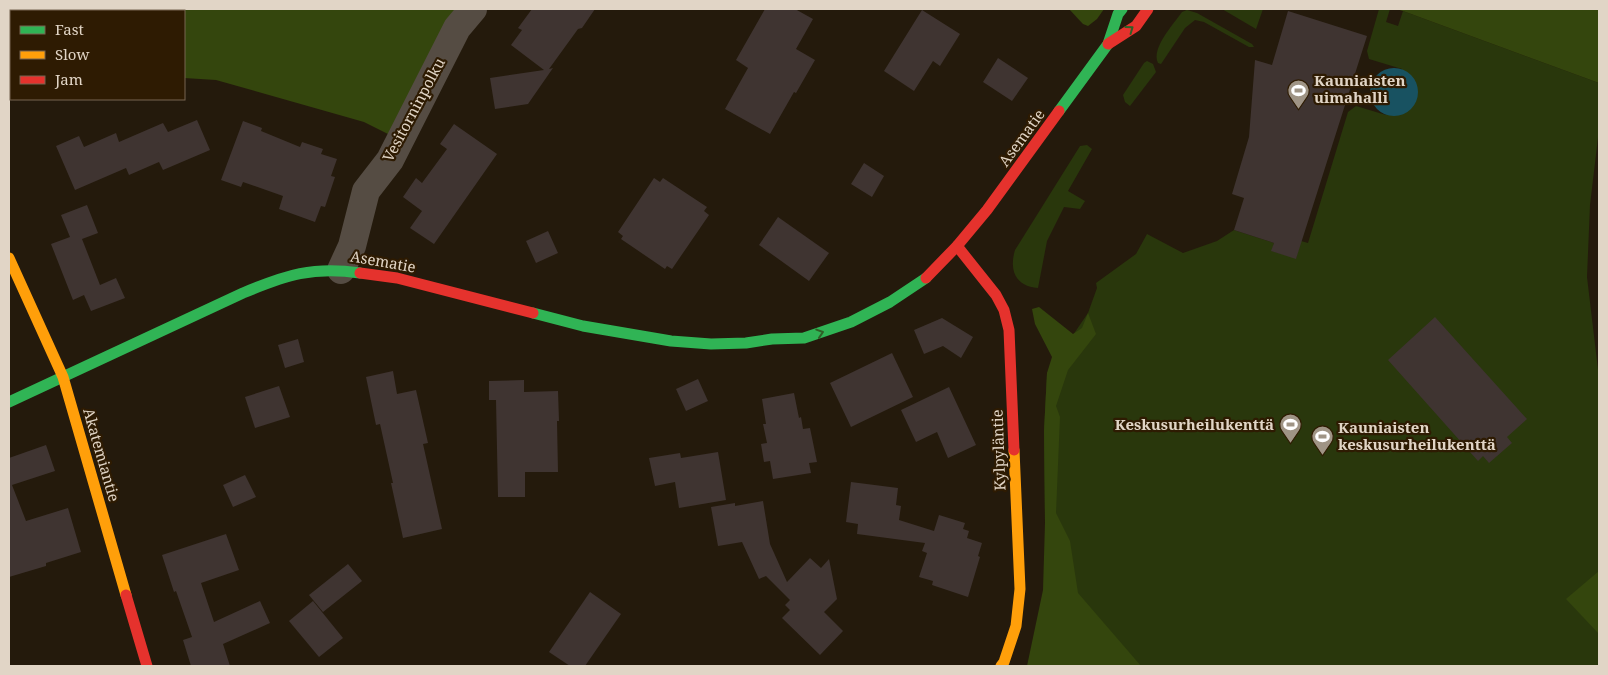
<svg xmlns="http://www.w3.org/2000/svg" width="1608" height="675" font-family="'Noto Serif',serif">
<rect width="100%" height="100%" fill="#241a0c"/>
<g fill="#29370c">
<path d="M1222 9H1263L1256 29Z"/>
<path d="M1379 9H1390L1386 22 1398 26 1403 11 1599 83V129L1590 205 1587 277 1599 378V666H1093L1045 523 1044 431 1047 373 1088 313 1097 288 1096 283 1136 254 1147 234 1183 253 1217 241 1234 230 1274 243 1272 251 1296 258 1301 241 1308 243 1348 112 1356 106 1386 115 1402 69 1369 59 1367 51Z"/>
<path d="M1187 10 1197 13 1252 44 1254 47H1249L1204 22 1195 20 1185 28 1161 64 1158 63C1151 48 1173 25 1182 12Z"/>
<path d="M1147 61 1153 64 1156 72 1130 106 1125 102 1123 95 1144 63Z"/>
<path d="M1087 145 1092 149 1068 191 1085 201 1080 209 1064 207 1047 241 1038 288C1015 286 1009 270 1015 250L1080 146Z"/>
</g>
<g fill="#34460d">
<path d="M75 9H465L394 137 364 122 216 80 184 78V11H76Z"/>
<path d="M1069 9H1104L1097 19 1088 26 1083 24Z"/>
<path d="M1396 9H1599V83L1403 11Z"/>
<path d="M1039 307 1073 334 1082 328 1088 313 1096 334 1068 370 1056 406 1060 417 1056 513 1070 541 1078 593 1141 666H1027L1043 590 1045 523 1044 431 1047 373 1052 357 1035 324 1032 309Z"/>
<path d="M1599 571V634L1566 599Z"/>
</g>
<circle fill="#185261" cx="1394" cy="92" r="24"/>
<g fill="#3f3431">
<path d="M532 9H595L582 28 578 29 549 69 553 68 528 104 495 109 490 78 544 70 511 45 522 30 518 28Z"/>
<path d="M765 9H795L813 19 796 49 815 60 796 93 794 92 770 134 725 109 748 68 736 60Z"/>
<path d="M922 10 960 34 940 66 933 61 914 91 884 71Z"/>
<path d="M1288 11 1367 36 1296 259 1271 251 1274 243 1234 230 1244 198 1232 194 1249 137 1255 60 1272 65Z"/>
<path d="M998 58 1028 78 1012 101 983 82Z"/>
<path d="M197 120 210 150 163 170 159 162 129 175 126 168 75 190 56 146 79 136 84 147 116 133 119 142 163 123 168 132Z"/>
<path d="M243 121 262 128 261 131 300 147 302 142 323 149 321 154 337 159 331 176 335 177 325 207 321 206 315 222 279 209 283 196 243 182 241 187 221 180Z"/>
<path d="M454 124 497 154 434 244 410 228 422 211 403 197 416 178 422 183 447 149 440 144Z"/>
<path d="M864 163 884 176 872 197 851 184Z"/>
<path d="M654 178 660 182 663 178 707 207 704 211 709 215 672 269 667 266 665 269 621 239 623 236 618 232Z"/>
<path d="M87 205 98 233 82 239 100 285 116 278 125 298 91 311 84 295 73 300 51 244 70 237 61 215Z"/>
<path d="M778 217 829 253 809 281 759 245Z"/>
<path d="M548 231 558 253 536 263 526 241Z"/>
<path d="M1435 317 1527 419 1507 437 1512 443 1489 463 1483 456 1478 461 1388 360Z"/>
<path d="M942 318 973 337 961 358 943 346 924 354 914 330Z"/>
<path d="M298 339 304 362 285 368 278 345Z"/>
<path d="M892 353 913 397 851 427 830 383Z"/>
<path d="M393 371 397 394 416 390 428 443 423 444 442 529 403 538 391 483H393L380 424 376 425 366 377Z"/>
<path d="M698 379 708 401 686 411 676 389Z"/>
<path d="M524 380V392L558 391 559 421H557L558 472H525V497H498L496 400H489V381Z"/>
<path d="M279 386 290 417 255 428 245 397Z"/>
<path d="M949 387 976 445 948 458 937 432 916 442 901 410Z"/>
<path d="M794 393 799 418 801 417 803 429 810 428 817 462 809 463 811 473 773 479 770 461 764 462 761 444 767 443 763 424H766L762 399Z"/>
<path d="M46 445 55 471 12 485 26 521 68 508 81 552 46 563V566L9 577V458Z"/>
<path d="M718 452 726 500 679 508 675 482 655 486 649 458 680 453 681 458Z"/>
<path d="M245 475 256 497 233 507 223 485Z"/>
<path d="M851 482 898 488 896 505 901 506 899 520 934 531 939 515 965 523 963 529 969 531 967 538 982 543 978 556 980 557 968 597 932 585 933 581 919 577 927 553 922 551 925 543 857 534 858 524 846 522Z"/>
<path d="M763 501 770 544 787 582 810 558 821 568 829 559 837 599 824 612 843 631 820 655 782 618 790 610 785 605 790 600 766 576 759 579 742 542 718 546 711 507 735 503V506Z"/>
<path d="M226 534 239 570 201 583 214 622 260 601 270 623 223 644 230 666H191L183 640 192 637 176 591 174 592 162 555Z"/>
<path d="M348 564 362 581 323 612 309 595Z"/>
<path d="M590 592 621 614 585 666H570L549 652Z"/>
<path d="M313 601 343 638 319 657 289 621Z"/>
</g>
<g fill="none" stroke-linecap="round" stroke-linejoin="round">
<path stroke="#554c43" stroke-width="28" d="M341 270 352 246 366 191 390 160 457 28 473 9"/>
<g stroke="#30b455" stroke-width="11">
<path d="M1059 111 1108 44 1118 14 1122 9"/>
<path d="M533 313 583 326 671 341 711 344 746 343 772 339 804 338 851 322 890 302 926 278"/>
<path d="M9 402 243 293C286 275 313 266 360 273"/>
</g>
<g stroke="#ff9f0a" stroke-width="11">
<path d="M9 258 63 377 126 595"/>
<path d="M1001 666 1004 662 1016 626 1020 589 1014 450"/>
</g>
<g stroke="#e5322d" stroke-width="11">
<path d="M1108 44 1136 26 1148 9"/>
<path d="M957 246 996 295 1004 310 1009 330 1014 450"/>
<path d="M360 273 397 278 533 313"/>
<path d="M926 278 957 246 987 210 1059 111"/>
<path d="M126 595 147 666"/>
</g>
</g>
<defs><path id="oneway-chevron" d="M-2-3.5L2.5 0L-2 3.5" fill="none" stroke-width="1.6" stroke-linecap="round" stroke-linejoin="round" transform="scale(1.25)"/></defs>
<g stroke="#2f6027">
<use href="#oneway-chevron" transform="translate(1130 29) rotate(-36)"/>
<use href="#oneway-chevron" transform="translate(820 333) rotate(-18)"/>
</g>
<defs>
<symbol id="stadium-pin" viewBox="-11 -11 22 30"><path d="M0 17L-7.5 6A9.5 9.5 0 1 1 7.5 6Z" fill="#9f9485" stroke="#2e1b02"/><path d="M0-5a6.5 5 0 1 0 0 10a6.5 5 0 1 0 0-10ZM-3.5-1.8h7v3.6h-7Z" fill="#fff"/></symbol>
</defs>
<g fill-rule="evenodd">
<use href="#stadium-pin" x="1286" y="78" width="25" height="34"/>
<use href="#stadium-pin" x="1278" y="412" width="25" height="34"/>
<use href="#stadium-pin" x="1310" y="424" width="25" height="34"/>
</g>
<g text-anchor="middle" stroke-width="4.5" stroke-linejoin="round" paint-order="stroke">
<g font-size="15" font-weight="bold" fill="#e1d5c6" stroke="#2e1b02" text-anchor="start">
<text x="1314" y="86">Kauniaisten<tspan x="1314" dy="17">uimahalli</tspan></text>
<text x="1274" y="430" text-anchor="end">Keskusurheilukenttä</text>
<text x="1338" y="433">Kauniaisten<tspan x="1338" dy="17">keskusurheilukenttä</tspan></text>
</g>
<g font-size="15" fill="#e1d5c6" stroke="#2e1b02">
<text transform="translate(414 110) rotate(-62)" y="5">Vesitorninpolku</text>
<text transform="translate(1022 138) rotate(-54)" y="5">Asematie</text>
<text transform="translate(383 262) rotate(10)" y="5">Asematie</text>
<text transform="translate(999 450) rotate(-92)" y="5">Kylpyläntie</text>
<text transform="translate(101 455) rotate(74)" y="5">Akatemiantie</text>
</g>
</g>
<rect width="1608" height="675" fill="none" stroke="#e1d5c6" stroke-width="20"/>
<rect x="10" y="10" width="175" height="90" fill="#2e1b02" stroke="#766550"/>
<rect x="20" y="26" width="25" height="8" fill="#30b455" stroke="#766550"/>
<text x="55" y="35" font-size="15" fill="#e1d5c6">Fast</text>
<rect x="20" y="51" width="25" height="8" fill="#ff9f0a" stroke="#766550"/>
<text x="55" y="60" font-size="15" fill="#e1d5c6">Slow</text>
<rect x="20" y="76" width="25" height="8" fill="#e5322d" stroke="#766550"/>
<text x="55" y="85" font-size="15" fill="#e1d5c6">Jam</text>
</svg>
